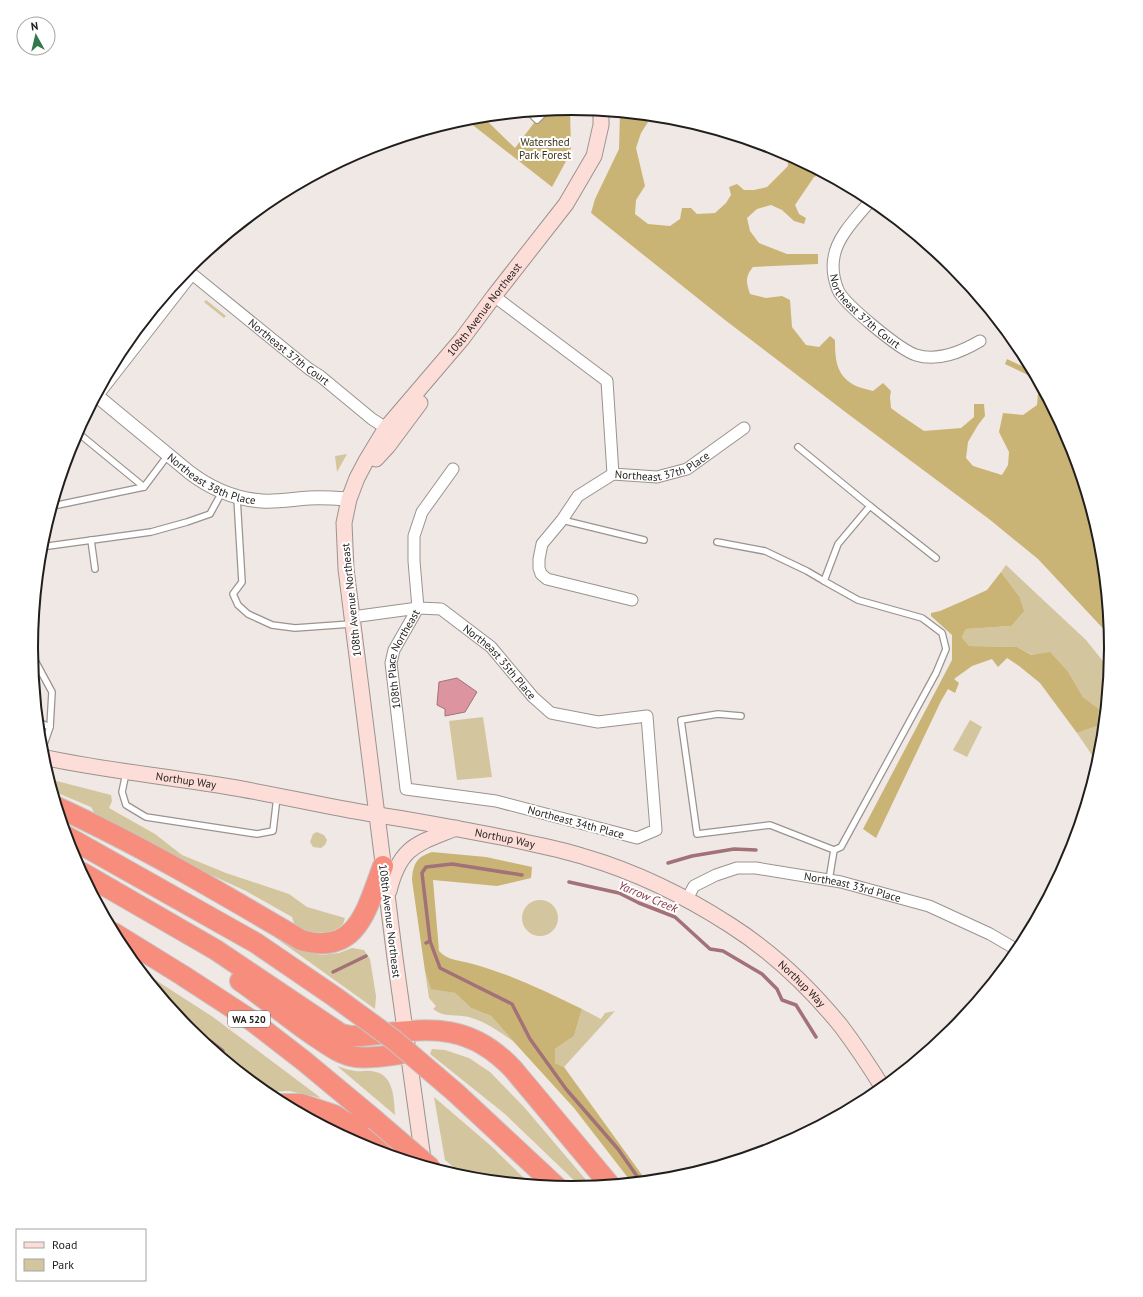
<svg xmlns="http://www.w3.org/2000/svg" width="1143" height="1297" font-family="'PT Sans',sans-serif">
<rect width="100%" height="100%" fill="#f0e8e4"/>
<g fill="#d3c59e">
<path d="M206 300 226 316 224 318 204 302Z"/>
<path d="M347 454 337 472 335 456Z"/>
<path d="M1006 565 1086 640 1110 670 1102 754 1098 764 1077 733 1097 726 1099 709 1083 697 1069 673 1017 647 969 646 962 637 966 629 1011 626 1019 596 1001 572Z"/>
<path d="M483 717 492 777 457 780 449 721Z"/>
<path d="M970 720 982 727 967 757 953 750Z"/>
<path d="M49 779 111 795 112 801 109 808 155 834 182 855 226 873 289 894 307 907 345 918C344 920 344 922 343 924 333 937 304 934 294 923 294 922 292 918 292 917L246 891 198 869 145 839 96 816 91 807 53 791Z"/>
<path d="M317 832 324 835 327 840 325 845 321 848 313 847 310 842 313 834Z"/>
<circle cx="540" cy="918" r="18"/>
<path d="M269 933 291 945 308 952 322 955 339 953 352 948 364 950 370 959 376 996 375 1009Z"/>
<path d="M140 970 213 1017 321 1098 289 1091 264 1092 189 1031Z"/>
<path d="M425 971 431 988 455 993 471 1008 491 1016 513 1041C498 1031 486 1022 469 1017 457 1014 444 1018 433 1009L436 1006 429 998Z"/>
<path d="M582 1009 601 1019 605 1013 615 1011 564 1067 555 1063V1049L574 1036Z"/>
<path d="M432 1049 445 1050 469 1058 490 1072 524 1107 592 1187 582 1188 505 1114 430 1054Z"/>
<path d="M337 1066C343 1068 349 1070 355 1071 361 1072 366 1070 371 1071 394 1073 394 1098 395 1115Z"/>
<path d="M434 1097 491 1146 531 1185 468 1179 445 1160Z"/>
</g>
<g fill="#cab475">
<path d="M570 108 571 152 552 187 465 119 483 117 515 148 543 111Z"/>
<path d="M620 113 643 115 648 122 641 133 636 148 645 186 636 200 635 214 648 224 670 226 680 219 682 208H691L697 214 715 213 726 203 731 195 729 187 737 184 744 190H754L767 187 788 166 787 154 823 173 814 177 795 205 799 214 806 218 804 224 794 221 782 210 771 205 757 209 747 218 750 231 759 243 787 254H818V264L753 267C745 277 746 282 750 294L766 298 782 296 790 300 792 327 806 345 819 347 830 336 835 340C835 359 836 375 854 385 860 388 867 389 873 391L883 383 891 391 890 397 891 408 899 414 924 431 961 428 974 417V404H984L985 416 978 425 968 442 966 458 973 466 1002 475 1008 465 1009 452 999 432 1003 413 1023 415 1037 405 1039 382 1071 442 1102 543 1111 637 1038 559 989 519 848 414 725 320 591 213 595 199 619 149Z"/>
<path d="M1007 359 1034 372 1038 380 1005 364Z"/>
<path d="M1001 572 1019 596 1024 611 1011 626 966 629 962 637 969 646 1017 647 1032 655 1050 652 1069 673 1083 697 1099 709 1097 726 1077 733 1040 683 1019 666 1007 658 998 667 992 659 972 666 954 679 959 683 955 693 948 689 941 701 876 838 863 829 952 660V635L931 616V613L940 611 963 601 987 590Z"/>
<path d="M432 852 486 857 532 867 531 878 497 886 433 880 439 951C448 961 460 960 473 964 510 974 547 992 582 1009L574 1036 555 1049V1063L564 1067 647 1182 632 1183 574 1108 513 1041 491 1016 471 1008 455 993 431 989 425 971 412 880C413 863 417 857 432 852Z"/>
</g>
<path fill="#db94a0" stroke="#a37178" d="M457 678 477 692 465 712 445 716V709L437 705 439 682Z"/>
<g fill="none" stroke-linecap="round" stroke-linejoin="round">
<g stroke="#a37178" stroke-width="3.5">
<path d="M668 863 692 856 734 849 756 850"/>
<path d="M569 882 619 893 639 903 675 917 710 949 723 951 762 974 777 989 782 1000 796 1005 816 1037"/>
<path d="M430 941 440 968 512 1004 530 1039 566 1089 618 1149 641 1182"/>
<path d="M426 943 430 941 422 873 426 867 452 864 522 875"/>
<path d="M333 972 366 956"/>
<path d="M195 1036 210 1041 223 1051"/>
</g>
<defs>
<g id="service">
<path d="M529 112 537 120 547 110"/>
<path d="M77 432 144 487"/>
<path d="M798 447 870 506"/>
<path d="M237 498 242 582 233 594 238 605 248 614 272 625 295 628 351 624"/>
<path d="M53 506 144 487 168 455"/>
<path d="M562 520 644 540"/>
<path d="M91 540 95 569"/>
<path d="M717 542 765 551 807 571 824 581"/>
<path d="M41 547 151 532 187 522 210 514 222 492"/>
<path d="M32 655 52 692 50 727 41 753"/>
<path d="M741 716 718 714 681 720 697 834 770 825 834 850"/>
<path d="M38 722 50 727"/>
<path d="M126 773 122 792 126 805 146 817 257 834 273 831 277 797"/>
<path d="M829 880 834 850 841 847 936 673 946 649 942 633 922 618 858 600 824 581 838 544 870 506 936 558"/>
</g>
<g id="minor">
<path id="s1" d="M872 199C859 215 837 236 834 257 832 267 834 280 838 290 844 304 900 350 916 355 938 362 961 352 980 341"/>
<path id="s2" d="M494 296 607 381 613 474 657 477 687 469 744 428"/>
<path id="s3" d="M97 396 192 274 309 369 320 376 372 419 386 428"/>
<path d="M613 474 578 496 562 520 542 544 539 559V568L541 574 547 579 632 600"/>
<path id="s4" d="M352 617 418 608 441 609 491 647 533 697 551 713 598 722 647 716 656 830 637 838 496 801 406 789 391 663 394 650 418 608 414 561V536L422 512 453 469"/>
<path id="s5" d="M687 899 694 886 716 875 737 868H756L841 882 929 906 990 934 1019 951"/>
</g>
<g id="tertiary">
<path id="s6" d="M97 396 189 472C211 489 234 499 262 501 278 502 293 499 309 498 322 497 335 498 349 499"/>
</g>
<g id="secondary">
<path d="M376 459 388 446 420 403"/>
<path id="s7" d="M42 757C102 770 163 776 224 786 274 794 323 806 372 814 419 821 465 830 511 839 536 845 561 849 585 857 636 872 685 896 730 925 771 951 810 988 841 1026 856 1046 870 1067 883 1088"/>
<path d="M389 891C400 846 417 844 456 828"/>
<path id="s8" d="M424 1166 395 958 346 569 344 523 349 499 357 478 366 461 386 428 462 339 494 296 566 204 594 156 601 125V111"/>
</g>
<g id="motorway">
<path d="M57 807C142 846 221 893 301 940 358 957 367 907 383 866"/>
<path d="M66 836 256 943 335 997"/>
<path d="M81 872 216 950 341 1034 351 1036H361C423 1030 465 1018 513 1069L610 1185"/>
<path d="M114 933 182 975 251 1020 304 1061 375 1120"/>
<path d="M240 981C265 998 288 1018 313 1035 327 1044 340 1055 356 1057 373 1059 391 1055 408 1053"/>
<path d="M456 1093 558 1188"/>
<path d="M282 1104H301L334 1115 357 1129 387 1155"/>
</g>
</defs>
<use href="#service" stroke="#9a938f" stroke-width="8"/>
<use href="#minor" stroke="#9a938f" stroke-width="13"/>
<use href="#tertiary" stroke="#9a938f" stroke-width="15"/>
<use href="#secondary" stroke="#9a938f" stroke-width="17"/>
<use href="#motorway" stroke="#c5c4c4" stroke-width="22"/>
<use href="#service" stroke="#fff" stroke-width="5.5"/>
<use href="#minor" stroke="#fff" stroke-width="11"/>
<use href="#tertiary" stroke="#fff" stroke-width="13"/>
<use href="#secondary" stroke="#fdddd8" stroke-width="15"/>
<use href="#motorway" stroke="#f78d7d" stroke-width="20"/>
<defs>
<g id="motorway-bridge">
<path d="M335 997 394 1040 456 1093"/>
<path d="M375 1120 431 1168"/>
</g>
</defs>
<use href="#motorway-bridge" stroke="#c5c4c4" stroke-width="22" stroke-linecap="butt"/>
<use href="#motorway-bridge" stroke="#f78d7d" stroke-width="20"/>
</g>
<g text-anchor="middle" stroke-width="4" stroke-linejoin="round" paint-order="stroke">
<rect fill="#fff" stroke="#646260" stroke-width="1" x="228" y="1011" width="42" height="16" rx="3"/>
<g font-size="10" font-weight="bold" fill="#211e1c">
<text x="249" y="1023">WA 520</text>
</g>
<g font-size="11" fill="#3c3215" stroke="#fff">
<text x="545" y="146">Watershed<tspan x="545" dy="13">Park Forest</tspan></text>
</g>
<g font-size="11" fill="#211e1c" stroke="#fff">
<text dy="4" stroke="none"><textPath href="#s1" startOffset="137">Northeast 37th Court</textPath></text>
<text dy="4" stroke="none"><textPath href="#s8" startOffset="907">108th Avenue Northeast</textPath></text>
<text dy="4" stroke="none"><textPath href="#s3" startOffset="279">Northeast 37th Court</textPath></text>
<text dy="4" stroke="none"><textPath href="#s2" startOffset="286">Northeast 37th Place</textPath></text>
<text dy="4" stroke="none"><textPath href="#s6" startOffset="143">Northeast 38th Place</textPath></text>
<text transform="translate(351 600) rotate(-96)" y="4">108th Avenue Northeast</text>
<text dy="4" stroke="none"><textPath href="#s4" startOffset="844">108th Place Northeast</textPath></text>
<text dy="4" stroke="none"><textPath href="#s4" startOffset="169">Northeast 35th Place</textPath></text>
<text dy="4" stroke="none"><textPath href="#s7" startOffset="146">Northup Way</textPath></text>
<text transform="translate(576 822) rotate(15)" y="4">Northeast 34th Place</text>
<text dy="4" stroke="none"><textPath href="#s7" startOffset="470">Northup Way</textPath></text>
<text dy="4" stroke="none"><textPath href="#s5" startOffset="179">Northeast 33rd Place</textPath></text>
<text transform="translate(390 921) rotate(83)" y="4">108th Avenue Northeast</text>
<text dy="4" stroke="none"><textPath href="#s7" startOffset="806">Northup Way</textPath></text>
</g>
<g font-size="12" font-style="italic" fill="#863346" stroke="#fff">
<text transform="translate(648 897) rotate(23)" y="4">Yarrow Creek</text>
</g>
</g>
<path d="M0 0H1143V1297H0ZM38 648a533 533 0 1 1 1066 0a533 533 0 1 1-1066 0Z" fill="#fff" fill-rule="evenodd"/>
<path fill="none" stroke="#211e1c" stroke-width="2" d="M38 648a533 533 0 1 1 1066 0a533 533 0 1 1-1066 0Z"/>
<rect x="16" y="1229" width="130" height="52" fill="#ffffff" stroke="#a6a5a4"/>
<rect x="24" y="1242" width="20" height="6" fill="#fdddd8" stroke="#a6a5a4"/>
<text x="52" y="1249" font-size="12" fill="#211e1c">Road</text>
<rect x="24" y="1259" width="20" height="12" fill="#d3c59e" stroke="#a6a5a4"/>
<text x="52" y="1269" font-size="12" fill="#211e1c">Park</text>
<g transform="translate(36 36) rotate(352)"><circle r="19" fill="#ffffff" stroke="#a6a5a4"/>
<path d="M0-3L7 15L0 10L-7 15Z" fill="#2f7a48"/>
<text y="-6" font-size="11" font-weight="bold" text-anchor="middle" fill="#211e1c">N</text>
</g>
</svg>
